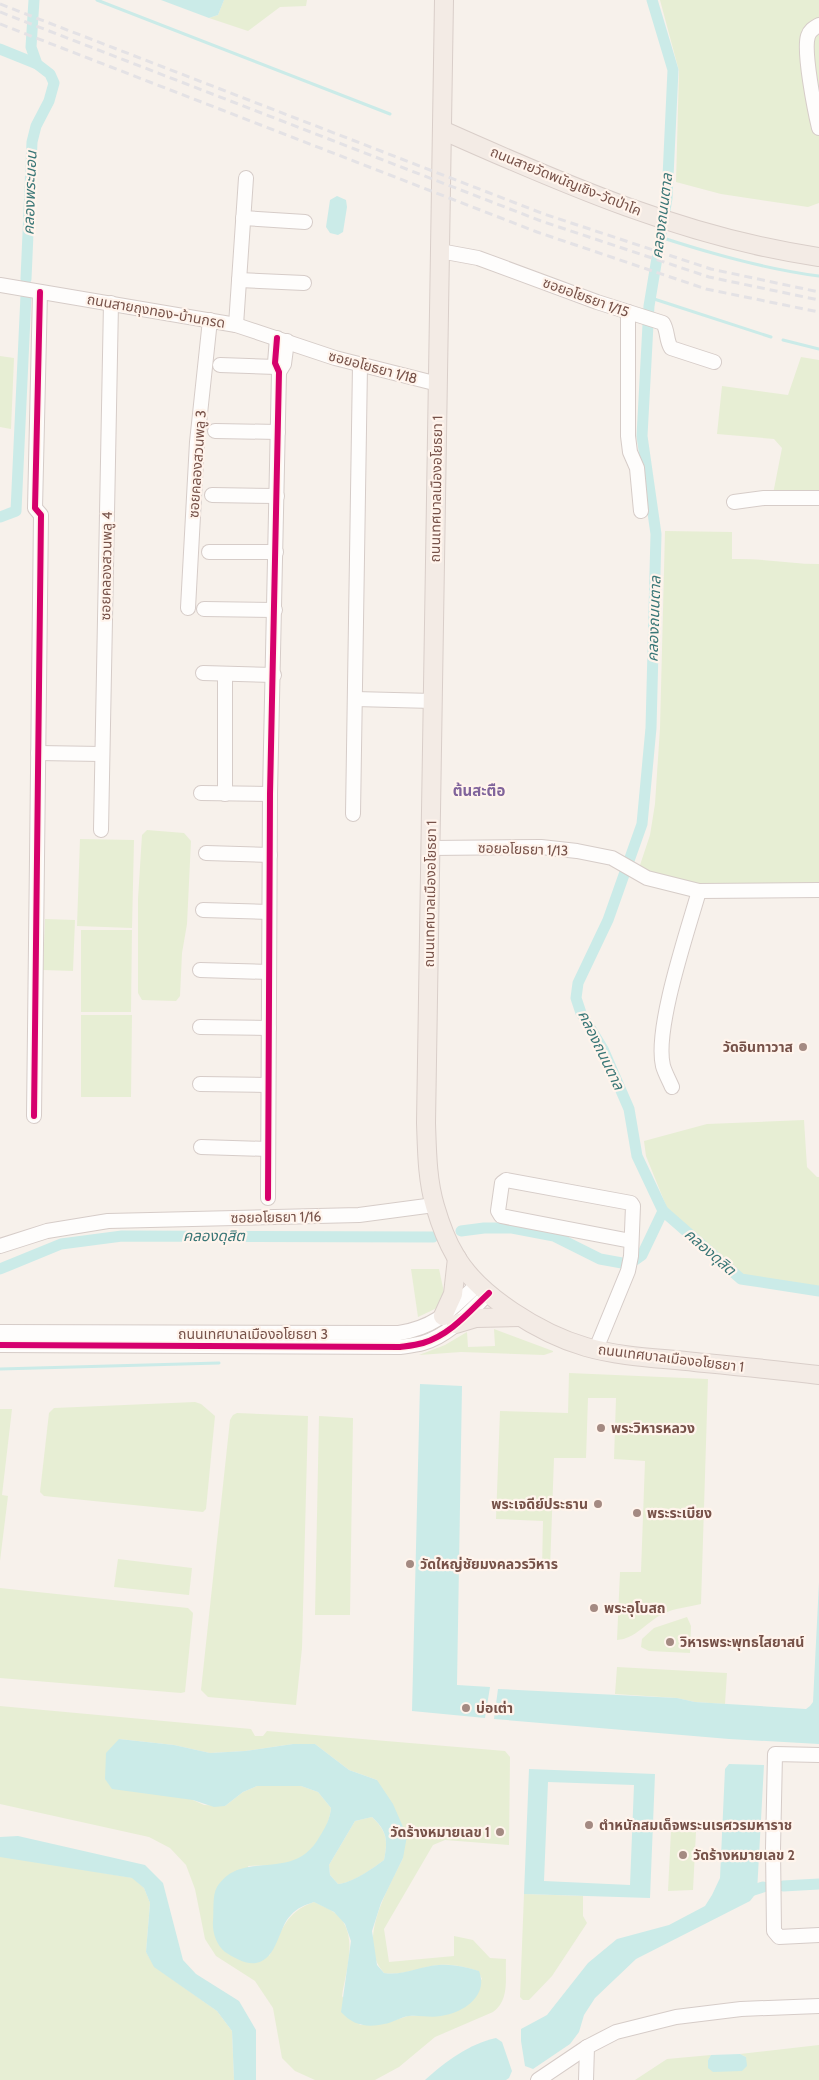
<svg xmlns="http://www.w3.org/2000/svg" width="819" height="2080" font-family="Cabin,'Noto Sans Thai',sans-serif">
<rect width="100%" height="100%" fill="#f7f1eb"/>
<g fill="#e7eed4" fill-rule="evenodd">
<path d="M224 0H307L306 6 280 7 248 31 209 18 218 15Z"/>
<path d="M660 0H819V203L808 207 721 194 676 182 679 71Z"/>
<path d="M0 356 14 358 11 429 0 427Z"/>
<path d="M801 357 819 360V494H773L782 448 774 439 717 434 722 386 788 395Z"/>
<path d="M665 531 732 532V559C762 558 790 564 819 564V887L700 888 638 871 650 835 655 804 660 728Z"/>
<path d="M147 830 184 833 191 841 187 924 182 953 180 996 176 1001 142 1000 138 993V899L142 835Z"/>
<path d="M80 839 134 840 132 928 77 926Z"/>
<path d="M45 919 75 920 73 971 43 970Z"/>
<path d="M81 930H132L131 1012H81Z"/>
<path d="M81 1015H132L131 1097H81Z"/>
<path d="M804 1120 807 1167 817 1177H819V1288L743 1276 667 1208 646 1156 644 1141 707 1124Z"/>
<path d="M411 1269H439L445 1297 439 1307 418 1317Z"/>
<path d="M494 1329 553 1351V1352L544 1355 461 1352 419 1355 445 1345 467 1332 468 1347 495 1346Z"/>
<path d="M569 1373 708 1379 701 1604C689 1607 674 1608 663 1614 647 1621 636 1639 617 1640L620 1572H641L645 1461 614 1459 616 1398H588L586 1458H554L550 1569H542L543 1521 496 1519 500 1411 568 1413Z"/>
<path d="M195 1402 201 1404 215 1416 206 1509 203 1512 44 1496 40 1492 49 1413 54 1408Z"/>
<path d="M0 1409H12L2 1495 8 1496 0 1561Z"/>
<path d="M237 1413 308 1416 302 1648 296 1705 208 1697 201 1690 230 1420 233 1415Z"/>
<path d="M319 1416 353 1418 350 1615H315Z"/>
<path d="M118 1559 192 1568 189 1595 114 1587Z"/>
<path d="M0 1588 188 1608 193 1613 185 1692 181 1693 0 1678Z"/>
<path d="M687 1617 691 1626 690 1653 649 1651 641 1647 642 1639 654 1628Z"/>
<path d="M617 1667 727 1673 725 1704 695 1702 677 1698 615 1694Z"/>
<path d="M0 1706 251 1729 255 1736H263L267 1731 505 1751 510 1757 509 1845 445 1840 433 1845 384 1929 389 1962 454 1956V1936L473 1940 490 1958 506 1959C505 1978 510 2000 493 2012L435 2037 399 2067 375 2080H315L295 2071 282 2058 273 2008 255 1981 216 1956 205 1939 195 1889 186 1865 170 1848 149 1837 0 1804ZM119 1739 174 1745 210 1753 245 1751 293 1744H315L349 1770 377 1780 403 1858C388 1889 356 1941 384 1973 404 1976 420 1967 439 1965 452 1964 466 1967 478 1971L482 1979 441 2016H408L383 2024 360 2025 342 1996C346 1969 361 1929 332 1911 326 1907 320 1905 314 1902 285 1912 282 1931 269 1956L248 1866C262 1865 278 1866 291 1862 313 1855 329 1830 331 1808L318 1792 301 1786H257L243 1792 225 1806 204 1805 193 1800Z"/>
<path d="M372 1817C387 1832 388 1840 384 1860 372 1869 353 1883 338 1884L330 1875 329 1865 355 1821Z"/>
<path d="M671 1831 696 1832 693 1890 668 1891Z"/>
<path d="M3 1856 133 1878 144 1888 150 1903 146 1952 155 1967 217 2011 232 2031 234 2080H0V1857Z"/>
<path d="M524 1894 583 1896V1916L587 1923 552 1976 529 2000H523L520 1997Z"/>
<path d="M819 2045V2080H635L667 2059 711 2055 708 2060 746 2057 740 2054Z"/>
</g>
<g fill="#cbebe8" fill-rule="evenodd">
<path d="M161 0H224L218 15 209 18Z"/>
<path d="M337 196 346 200 347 207 343 232 338 235 330 233 326 227 330 200Z"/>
<path d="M420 1384 462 1386 457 1685 490 1687 485 1718 412 1711Z"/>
<path d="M819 1582V1744L729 1739 494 1719 498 1689 677 1698 695 1702 806 1709 810 1706 813 1702Z"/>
<path d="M119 1739 174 1745 210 1753 245 1751 293 1744H315L349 1770 377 1780 393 1804 407 1836 403 1858 381 1903 372 1931 377 1965 384 1973C404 1976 420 1966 439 1965 452 1964 466 1967 479 1971 489 1996 463 2013 441 2016 430 2018 420 2015 409 2016 401 2017 392 2023 384 2024 366 2028 353 2025 341 2012L351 1941 345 1924 334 1912 314 1902C305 1905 297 1908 291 1915 278 1927 278 1959 256 1963 246 1965 233 1957 225 1952 216 1945 212 1931 213 1921 214 1912 212 1895 217 1887 242 1847 293 1885 320 1836 326 1826 330 1819 331 1808L318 1792 301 1786H257L243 1792 225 1806 214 1807 193 1800 112 1789 105 1779 106 1753ZM372 1817C387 1831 388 1840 384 1860 372 1869 352 1883 338 1884L330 1875 329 1865 355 1821Z"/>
<path d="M729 1764 764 1765 757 1892 750 1901 636 1959 595 1998 584 2015 579 2032 570 2044 533 2069 525 2066 521 2041V2029L547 2015 588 1963 617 1939 669 1925 705 1906 712 1895 720 1878 725 1769Z"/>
<path d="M529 1769 655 1774 650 1898 524 1894ZM548 1782 634 1785 630 1885 544 1881Z"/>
<path d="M18 1836 145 1865 163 1883 183 1960 196 1974 239 2001 256 2030V2080H234L232 2031 217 2011 154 1967 146 1952 150 1903 144 1888 132 1878 0 1857V1837Z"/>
<path d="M496 2038 502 2042 512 2071 509 2078 506 2080H425C446 2061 469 2044 496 2038Z"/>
<path d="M740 2054 746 2057 747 2066 742 2071 713 2072 708 2068V2060L711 2055Z"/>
</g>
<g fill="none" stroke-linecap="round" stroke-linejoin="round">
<g stroke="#cbebe8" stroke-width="3">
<path d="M97 0 390 114"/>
<path d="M660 237C712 254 765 269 819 276"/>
<path d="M651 298 771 337"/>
<path d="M783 340 819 349"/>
<path d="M0 1369 219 1363"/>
</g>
<g stroke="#cbebe8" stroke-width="11">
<path d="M652 0 673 70 667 198 649 306 642 436 656 534 651 728 642 824 608 920 578 983 576 998 581 1013 603 1049 629 1109 637 1156 663 1211 741 1279 819 1291"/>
<path d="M0 49 37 64"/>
<path d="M26 279 32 142 36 126 49 101 54 83 50 74 37 64 31 47 34 0"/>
<path d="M0 517 16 511 26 295"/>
<path d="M461 1231 484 1228H512L554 1236 600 1259 622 1263"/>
<path d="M635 1260 642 1255 663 1211"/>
<path d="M0 1269 61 1244 122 1236 433 1237"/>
<path d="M783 1886 819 1884"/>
<path d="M744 1893 763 1887"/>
</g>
<defs>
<g id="minor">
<path d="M819 25C814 28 810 30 808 36 803 51 815 111 819 128"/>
<path d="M243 218 305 222"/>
<path d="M440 251 478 258 597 302 663 323C668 331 666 340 671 348L714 362"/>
<path d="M239 280 304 283"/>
<path d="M0 285 236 325 335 358 438 384"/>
<path d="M628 312V436L630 452 637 468 641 511"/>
<path d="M236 325 246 178"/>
<path d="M220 365 276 367"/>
<path d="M279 372 284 364 287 341"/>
<path d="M215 431 278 432"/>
<path d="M212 495 277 496"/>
<path d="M734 502 764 498H819"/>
<path d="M209 552H276"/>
<path d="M188 608 197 442 210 320"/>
<path d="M204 609 275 610"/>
<path d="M203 673 274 675"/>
<path d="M355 699 433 701"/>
<path d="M38 753 102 754"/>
<path d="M201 793 270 794"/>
<path d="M225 794V674"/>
<path d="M353 814 360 365"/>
<path d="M101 830 111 303"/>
<path d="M430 848 541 847 577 851 612 858 647 878 699 891 819 890"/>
<path d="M206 853 270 855"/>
<path d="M203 910 269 912"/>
<path d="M200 970 269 972"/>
<path d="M200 1027 269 1028"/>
<path d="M200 1084 268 1085"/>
<path d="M672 1087C669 1080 665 1073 663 1066 654 1029 688 930 699 891"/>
<path d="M34 1116 41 515 35 508 40 292"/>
<path d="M201 1147 268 1149"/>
<path d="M268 1198 270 794 279 372 275 363 277 338"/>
<path d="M0 1246 47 1231 108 1221 359 1215 434 1205"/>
<path d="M0 1332 399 1333C437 1327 451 1309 478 1284"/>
<path d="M0 1345 400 1347C407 1346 416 1345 423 1343 450 1335 469 1312 489 1293"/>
<path d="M596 1349 628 1271 631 1256 633 1206 631 1203 506 1180 502 1183 498 1211 501 1216 631 1241"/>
<path d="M819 1755 775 1754 773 1849 774 1931 779 1937 819 1935"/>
<path d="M538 2080 587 2047"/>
<path d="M586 2080 587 2047 616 2032 676 2017 741 2009 819 2006"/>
</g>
<g id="major">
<path d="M444 0 426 1123C427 1150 427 1179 435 1206 440 1223 446 1240 455 1255 478 1296 541 1334 586 1347 621 1357 659 1358 695 1362 736 1366 778 1370 819 1375"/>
<path d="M442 130C563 184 687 238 819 257"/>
<path d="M443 1316 453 1294 457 1258"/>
<path d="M456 1324 476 1318 520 1317"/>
</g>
</defs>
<use href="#minor" stroke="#d6ccc8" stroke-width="16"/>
<use href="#major" stroke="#d9cec9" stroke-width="20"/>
<use href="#minor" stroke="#fefdfc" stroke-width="14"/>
<use href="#major" stroke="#f3ebe5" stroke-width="18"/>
<g stroke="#e4e2e5" stroke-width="3" stroke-dasharray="8 5" stroke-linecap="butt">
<path d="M0 4 544 214 711 269 819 292"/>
<path d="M0 12 541 221 709 277 819 300"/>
<path d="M0 24 537 232 706 289 819 312"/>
</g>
<defs>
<g id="cycleway">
<path d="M34 1116 41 515 35 508 40 292"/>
<path d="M268 1198 270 794 279 372 275 363 277 338"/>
<path d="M0 1345 400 1347C407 1346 416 1345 423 1343 450 1335 469 1312 489 1293"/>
</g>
</defs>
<use href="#cycleway" stroke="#fff4ec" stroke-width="9"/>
<use href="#cycleway" stroke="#d6006c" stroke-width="6"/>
</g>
<g fill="#a48a82" stroke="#fff4ec" stroke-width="2">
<circle cx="803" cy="1047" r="5"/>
<circle cx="601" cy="1428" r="5"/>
<circle cx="598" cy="1504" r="5"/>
<circle cx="637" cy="1513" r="5"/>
<circle cx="410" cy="1564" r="5"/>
<circle cx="594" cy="1608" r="5"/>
<circle cx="670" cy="1642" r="5"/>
<circle cx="466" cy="1708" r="5"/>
<circle cx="589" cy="1825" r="5"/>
<circle cx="500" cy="1832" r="5"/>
<circle cx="683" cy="1855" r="5"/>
</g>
<g text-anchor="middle" stroke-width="4.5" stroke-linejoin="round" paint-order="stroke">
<g font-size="14" fill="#775249" stroke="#fff4ec">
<text transform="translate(566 181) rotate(22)" y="5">ถนนสายวัดพนัญเชิง-วัดป่าโค</text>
<text transform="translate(586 297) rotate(20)" y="5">ซอยอโยธยา 1/15</text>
<text transform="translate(156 311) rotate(10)" y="5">ถนนสายถุงทอง-บ้านกรด</text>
<text transform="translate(373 367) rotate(15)" y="5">ซอยอโยธยา 1/18</text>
<text transform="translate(197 464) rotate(-86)" y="5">ซอยคลองสวนพลู 3</text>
<text transform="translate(436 489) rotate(-89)" y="5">ถนนเทศบาลเมืองอโยธยา 1</text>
<text transform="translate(106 566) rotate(-89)" y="5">ซอยคลองสวนพลู 4</text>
<text transform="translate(523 849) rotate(2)" y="5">ซอยอโยธยา 1/13</text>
<text transform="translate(430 894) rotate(-89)" y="5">ถนนเทศบาลเมืองอโยธยา 1</text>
<text transform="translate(276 1217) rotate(-1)" y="5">ซอยอโยธยา 1/16</text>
<text x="253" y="1339">ถนนเทศบาลเมืองอโยธยา 3</text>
<text transform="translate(671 1358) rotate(7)" y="5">ถนนเทศบาลเมืองอโยธยา 1</text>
</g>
<g font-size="14" font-weight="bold" fill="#775249" stroke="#fff4ec" text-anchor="start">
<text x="793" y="1052" text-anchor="end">วัดอินทาวาส</text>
<text x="611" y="1433">พระวิหารหลวง</text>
<text x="588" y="1509" text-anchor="end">พระเจดีย์ประธาน</text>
<text x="647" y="1518">พระระเบียง</text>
<text x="420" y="1569">วัดใหญ่ชัยมงคลวรวิหาร</text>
<text x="604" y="1613">พระอุโบสถ</text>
<text x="680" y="1647">วิหารพระพุทธไสยาสน์</text>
<text x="476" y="1713">บ่อเต่า</text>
<text x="599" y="1830">ตำหนักสมเด็จพระนเรศวรมหาราช</text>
<text x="490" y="1837" text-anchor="end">วัดร้างหมายเลข 1</text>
<text x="693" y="1860">วัดร้างหมายเลข 2</text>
</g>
<g font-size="15" font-style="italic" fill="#397676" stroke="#fff4ec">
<text transform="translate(30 193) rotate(-88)" y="5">คลองพระนอน</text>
<text transform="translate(662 216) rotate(-83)" y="5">คลองถนนตาล</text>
<text transform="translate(654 619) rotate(-88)" y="5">คลองถนนตาล</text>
<text transform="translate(601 1050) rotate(64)" y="5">คลองถนนตาล</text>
<text x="214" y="1241">คลองดุสิต</text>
<text transform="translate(710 1252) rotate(41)" y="5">คลองดุสิต</text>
</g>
<g font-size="15" font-weight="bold" fill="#80649b" stroke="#fff4ec">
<text x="479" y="796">ต้นสะตือ</text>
</g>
</g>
</svg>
